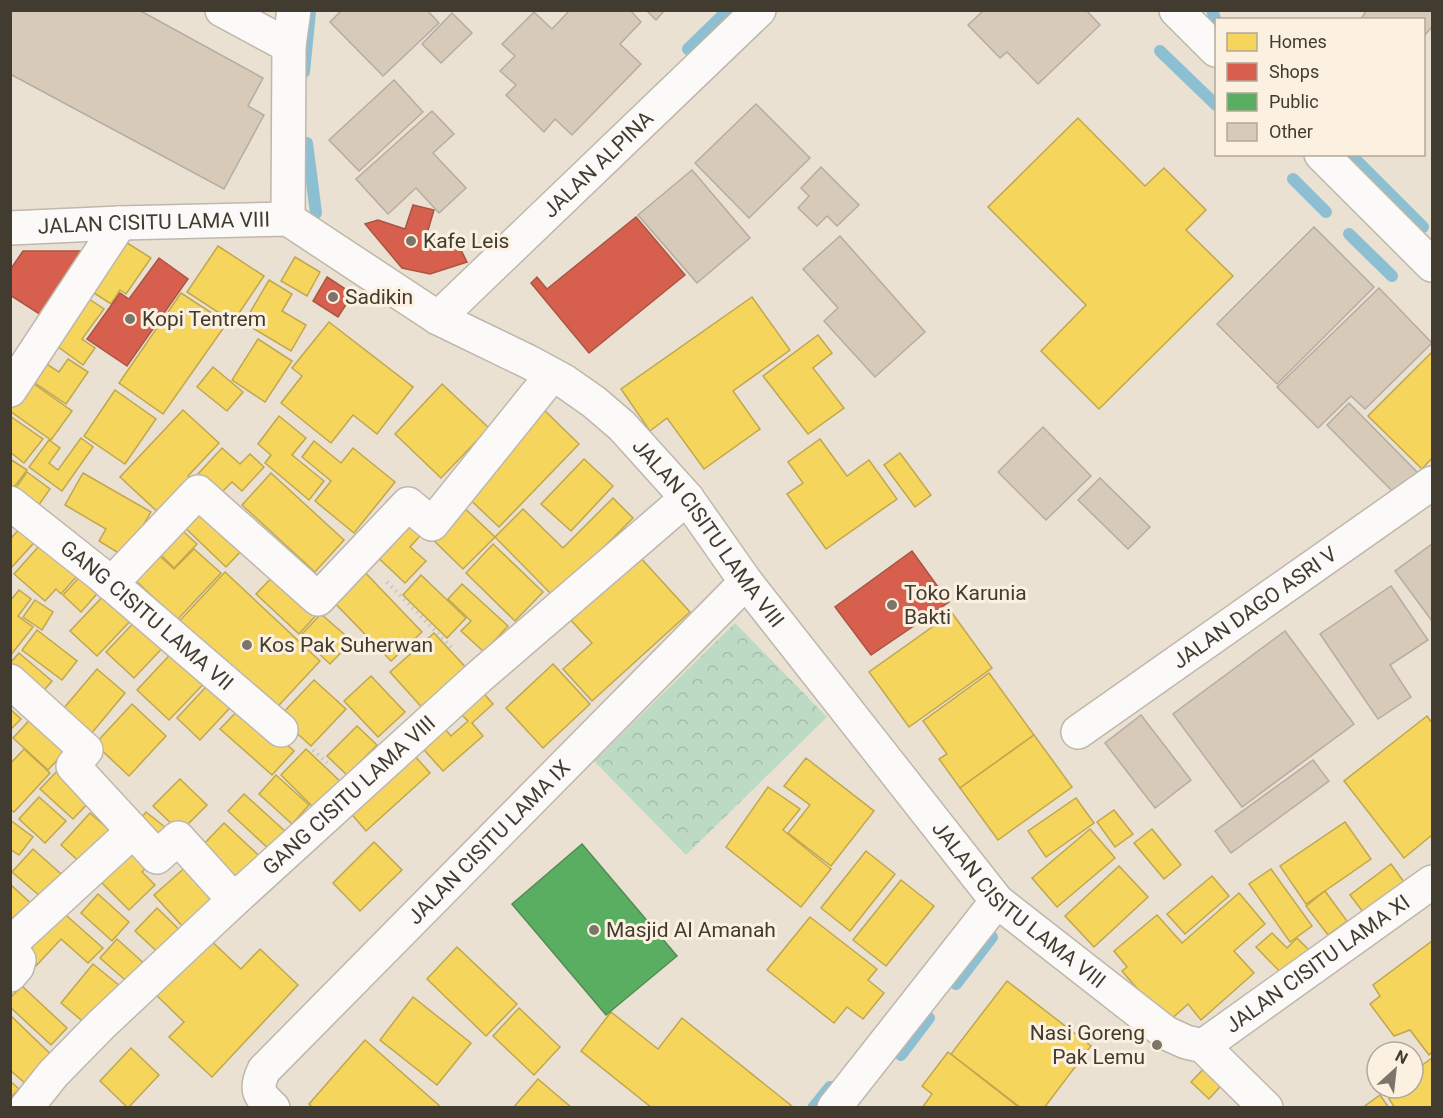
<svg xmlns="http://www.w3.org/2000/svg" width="1443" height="1118" font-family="Roboto,sans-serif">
<defs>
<pattern id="forest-crowns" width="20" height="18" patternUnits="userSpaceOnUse" patternTransform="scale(1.5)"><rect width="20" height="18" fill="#bddbc4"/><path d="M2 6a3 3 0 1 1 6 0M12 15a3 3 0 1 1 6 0" fill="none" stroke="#a4bda9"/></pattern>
</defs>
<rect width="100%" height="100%" fill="#eae1d2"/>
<path fill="url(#forest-crowns)" d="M735 623 827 717 686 855 594 761Z"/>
<g fill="#f6d55c" stroke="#c0a74f" stroke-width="1.5">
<path d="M1078 118 1145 186 1164 168 1206 210 1186 230 1233 276 1099 409 1041 351 1086 305 988 207Z"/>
<path d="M121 239 151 258 126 294 120 290 111 304 88 289Z"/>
<path d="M218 246 264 276 233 322 187 292Z"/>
<path d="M295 257 320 272 307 296 281 281Z"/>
<path d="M269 280 292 294 282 311 306 325 291 351 244 323Z"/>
<path d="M181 293 227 323 163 414 119 383Z"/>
<path d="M83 295 104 309 82 339 95 348 83 365 50 341Z"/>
<path d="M752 297 790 350 733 391 760 429 704 469 667 418 650 431 621 389Z"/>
<path d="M329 322 413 387 377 434 353 415 331 443 281 403 302 376 292 368Z"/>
<path d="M818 335 832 353 813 368 844 408 808 434 763 376Z"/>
<path d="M258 339 292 361 265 402 232 380Z"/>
<path d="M1432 352V458L1422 469 1368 416Z"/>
<path d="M68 359 88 372 66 404 32 381 45 363 59 372Z"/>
<path d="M213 367 243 392 227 411 197 387Z"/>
<path d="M27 379 72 411 51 440 10 411V402Z"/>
<path d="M442 384 489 428 441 478 395 434Z"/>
<path d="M115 390 156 419 125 464 84 436Z"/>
<path d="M541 407 579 444 499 527 461 491Z"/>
<path d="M183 410 219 443 188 476 196 482 163 517 120 477Z"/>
<path d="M10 416 43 439 24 463 10 452Z"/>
<path d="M279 416 306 438 292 455 324 481 309 500 265 463 271 455 258 444Z"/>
<path d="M81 438 93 447 62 491 29 467 49 440 60 448 49 463 58 470Z"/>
<path d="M820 439 847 476 869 460 897 499 826 549 787 494 803 483 788 462Z"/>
<path d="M314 441 341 463 353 448 395 482 354 533 315 501 331 481 302 457Z"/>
<path d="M222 448 240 464 250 454 264 467 242 491 232 482 218 496 196 476Z"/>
<path d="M900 453 931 495 915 507 884 465Z"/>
<path d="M10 459 27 470 12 490 10 489Z"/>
<path d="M584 459 613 486 571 531 541 504Z"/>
<path d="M27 472 50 489 36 509 13 492Z"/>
<path d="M83 473 151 512 125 557 99 541 106 529 65 505Z"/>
<path d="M271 473 344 540 315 572 242 505Z"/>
<path d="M613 498 633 518 554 597 495 537 523 509 563 548Z"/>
<path d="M198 501 246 546 226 567 178 521Z"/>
<path d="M458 502 495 537 463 569 427 534Z"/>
<path d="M407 510 427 528 410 547 426 561 405 583 370 550Z"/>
<path d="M27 521 42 534 10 569V539Z"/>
<path d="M174 523 197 544 174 568 152 546Z"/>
<path d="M48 536 84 568 61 594 56 589 45 601 14 574Z"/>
<path d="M493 544 543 592 515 621 466 573Z"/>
<path d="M152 549 174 569 194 549 221 573 177 620 129 574Z"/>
<path d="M638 555 690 612 592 701 563 669 592 643 568 617Z"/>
<path d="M357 564 422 632 391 661 325 593Z"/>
<path d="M86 570 104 586 81 612 63 595Z"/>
<path d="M279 570 321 610 299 634 256 594Z"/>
<path d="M225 572 320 661 268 717 173 628Z"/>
<path d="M421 575 466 618 447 638 403 595Z"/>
<path d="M462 584 508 626 484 652 461 631 471 621 448 599Z"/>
<path d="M19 590 31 599 18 616 33 627 10 656V601Z"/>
<path d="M108 591 135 616 97 656 70 631Z"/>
<path d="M35 600 53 612 42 630 23 617Z"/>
<path d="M952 613 992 668 909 727 869 672Z"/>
<path d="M142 614 170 640 134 678 106 652Z"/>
<path d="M321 614 352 641 330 664 300 636Z"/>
<path d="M37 630 77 661 62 680 22 650Z"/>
<path d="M434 633 471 673 426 712 390 672Z"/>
<path d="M180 644 213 674 169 720 137 690Z"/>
<path d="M19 653 52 681 40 695 10 670V663Z"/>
<path d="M553 664 590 704 543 748 506 708Z"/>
<path d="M97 669 125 693 86 740 58 715Z"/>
<path d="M989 673 1034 735 960 788 939 759 947 754 923 721Z"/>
<path d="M216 676 240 697 200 740 177 718Z"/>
<path d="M371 676 405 712 378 737 344 701Z"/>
<path d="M314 680 346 709 311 746 279 717Z"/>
<path d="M479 688 493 704 472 723 483 736 443 771 417 742 439 722 451 736 468 721 456 709Z"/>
<path d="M132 704 166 736 129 776 95 744Z"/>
<path d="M243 705 294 751 272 775 220 729Z"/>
<path d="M10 709 21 719 10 730Z"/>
<path d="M37 712 72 744 48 770 13 738Z"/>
<path d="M1427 716 1432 723V835L1404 858 1344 781Z"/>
<path d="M357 726 377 745 347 775 327 756Z"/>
<path d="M1034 735 1072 787 998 840 960 788Z"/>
<path d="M24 749 50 773 14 812 10 809V764Z"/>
<path d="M306 749 344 785 318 812 281 775Z"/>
<path d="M413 754 430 773 366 831 349 811Z"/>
<path d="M806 758 874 811 831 866 788 833 810 805 784 786Z"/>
<path d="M61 767 94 797 73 819 40 789Z"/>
<path d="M276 775 309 805 292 824 259 794Z"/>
<path d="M180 779 207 805 180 832 153 806Z"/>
<path d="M768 787 800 809 783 830 831 869 801 907 726 847Z"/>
<path d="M244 794 286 832 270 850 228 811Z"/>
<path d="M39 797 66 821 45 843 19 819Z"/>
<path d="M1076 798 1094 823 1046 857 1028 831Z"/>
<path d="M1114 810 1133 834 1115 847 1097 822Z"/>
<path d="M146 812 175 835 163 850 134 827Z"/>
<path d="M90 813 114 834 84 866 61 845Z"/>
<path d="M10 820 33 837 19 855 10 849Z"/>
<path d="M1345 822 1371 859 1306 904 1280 866Z"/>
<path d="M224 823 267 863 244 888 200 848Z"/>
<path d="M1090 829 1115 858 1057 907 1032 878Z"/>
<path d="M1152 829 1181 865 1164 879 1134 843Z"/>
<path d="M374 842 402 870 360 911 333 883Z"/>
<path d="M136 848 151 863 142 872 155 885 129 910 101 882Z"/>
<path d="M33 849 68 880 48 903 12 872Z"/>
<path d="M866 851 895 874 850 931 821 908Z"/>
<path d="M1391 864 1407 886 1366 916 1350 895Z"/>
<path d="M188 865 224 904 184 928 154 895Z"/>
<path d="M1119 866 1148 897 1094 947 1065 916Z"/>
<path d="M1271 869 1312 926 1290 942 1249 884Z"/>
<path d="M1212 876 1229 896 1185 934 1167 914Z"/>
<path d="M901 880 934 906 886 966 853 940Z"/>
<path d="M10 884 36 908 10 933Z"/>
<path d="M1325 891 1347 921 1328 935 1306 906Z"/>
<path d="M1239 893 1265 924 1234 951 1254 973 1201 1020 1188 1004 1167 1023 1122 971 1127 967 1114 951 1157 915 1182 943Z"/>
<path d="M98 894 129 922 112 941 81 913Z"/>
<path d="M157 908 187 937 165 959 135 931Z"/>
<path d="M59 909 103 948 88 963 61 939 36 966 20 952Z"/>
<path d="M810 917 877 969 868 980 884 993 863 1019 847 1007 834 1023 767 970Z"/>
<path d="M1272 933 1287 948 1297 938 1310 951 1284 976 1256 947Z"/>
<path d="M205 935 241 969 260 949 298 985 212 1077 169 1037 184 1022 152 991Z"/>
<path d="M117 939 148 967 131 985 100 958Z"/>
<path d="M1432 941V1052L1429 1055 1410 1030 1394 1036 1370 1004 1380 996 1373 985Z"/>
<path d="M457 947 517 1004 486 1036 427 979Z"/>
<path d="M93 964 120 986 87 1025 61 1003Z"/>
<path d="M1007 981 1091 1046 1044 1108H1021L951 1054Z"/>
<path d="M22 986 67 1028 51 1045 10 1007V998Z"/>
<path d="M413 997 471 1043 437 1085 380 1040Z"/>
<path d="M519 1008 560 1047 534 1075 493 1036Z"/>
<path d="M611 1012 658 1049 682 1018 793 1107 652 1108 581 1051Z"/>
<path d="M10 1015 61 1064 35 1092 10 1070Z"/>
<path d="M365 1040 442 1108H313L309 1104Z"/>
<path d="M131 1048 159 1075 128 1108 100 1081Z"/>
<path d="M948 1052 1020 1108H922L932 1094 922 1086Z"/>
<path d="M1432 1058V1108H1395L1389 1099 1404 1088H1413V1072Z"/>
<path d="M1211 1061 1228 1078 1209 1099 1191 1082Z"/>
<path d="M538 1079 572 1108H513Z"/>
<path d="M10 1081 19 1089 10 1098Z"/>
<path d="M1380 1095 1389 1108H1362Z"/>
</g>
<g fill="#d6604d" stroke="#a54" stroke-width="1.5">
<path d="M413 205 434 210 426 237 459 246 467 262 430 274 402 268 365 224 378 220 405 229Z"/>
<path d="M636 217 685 275 589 353 531 283 537 277 547 289Z"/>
<path d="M23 251H82L41 315 10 295V270Z"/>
<path d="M159 258 188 279 127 366 87 339 120 293 129 299Z"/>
<path d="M327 277 353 294 338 317 313 301Z"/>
<path d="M912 551 949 602 871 655 835 607Z"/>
</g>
<path fill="#5aae61" stroke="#538c52" stroke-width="1.5" d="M582 844 677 956 606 1015 512 904Z"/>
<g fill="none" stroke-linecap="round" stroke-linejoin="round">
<g stroke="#8dbfd3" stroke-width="12">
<path d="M1212 10 1216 22"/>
<path d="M688 49 728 10"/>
<path d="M1160 51 1216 105"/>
<path d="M304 72 310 12"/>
<path d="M307 143 316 213"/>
<path d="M1350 154 1423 227"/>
<path d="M1293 179 1326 212"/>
<path d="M1349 234 1392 276"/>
<path d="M956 984 992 937"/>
<path d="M901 1055 929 1018"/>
<path d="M813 1108 830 1087"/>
</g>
</g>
<g fill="#d7cab8" stroke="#b5ada2" stroke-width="1.5">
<path d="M10 10H139L263 78 248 106 264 115 224 189 10 74Z"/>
<path d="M342 10H427L439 23 383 76 330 22Z"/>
<path d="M570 10H630L641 22 620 44 641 64 572 135 555 119 544 132 506 95 516 85 500 71 515 56 502 44 534 12 552 29Z"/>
<path d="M646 10H665L656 20Z"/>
<path d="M984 10H1086L1100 25 1038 84 1007 52 1000 58 968 25Z"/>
<path d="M1363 10H1432V27L1424 36V20H1360L1365 13Z"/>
<path d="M452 13 472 33 441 63 422 44Z"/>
<path d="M394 80 423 112 359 171 329 140Z"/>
<path d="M756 104 810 158 749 218 695 163Z"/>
<path d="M432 111 454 134 433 153 466 188 439 213 416 188 388 214 356 179Z"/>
<path d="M821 167 859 205 837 226 827 216 817 226 798 208 809 196 801 188Z"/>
<path d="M692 170 750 238 697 283 638 215Z"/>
<path d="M1314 227 1374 287 1277 384 1217 324Z"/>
<path d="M840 236 925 332 875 377 824 321 838 308 803 269Z"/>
<path d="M1379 288 1432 343 1365 409 1351 396 1318 428 1277 387Z"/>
<path d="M1349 403 1420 475 1398 497 1327 425Z"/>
<path d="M1043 427 1091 476 1046 520 998 472Z"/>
<path d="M1100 478 1150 527 1128 549 1078 500Z"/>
<path d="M1432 544V621L1395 571Z"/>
<path d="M1391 586 1428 640 1390 665 1411 697 1378 719 1320 634Z"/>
<path d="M1285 631 1354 724 1242 807 1173 714Z"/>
<path d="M1141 715 1191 780 1155 808 1105 743Z"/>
<path d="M1313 760 1329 781 1231 853 1215 831Z"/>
</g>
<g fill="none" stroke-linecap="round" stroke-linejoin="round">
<defs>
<g id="minor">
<path d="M222 10 289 46"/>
<path d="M1176 10 1216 50"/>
<path d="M1321 154 1432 265"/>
<path d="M288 219 289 46 294 10"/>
<path id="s1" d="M10 228 120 223 288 219 438 318 529 362 564 381 594 402 622 426 687 498 746 582 997 901 1166 1033 1186 1042 1203 1046 1266 1108"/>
<path id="s2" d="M438 318 759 10"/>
<path d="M10 390 120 223"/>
<path id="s3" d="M10 503 101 575 281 730"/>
<path d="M111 584 198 492 318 599 408 504 432 524 552 375"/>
<path d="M10 681 86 750 73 766 157 857 178 838 234 900"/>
<path id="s4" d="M1078 732 1432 483"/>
<path d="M10 944 133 831"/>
<path d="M10 947 19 960 17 967 10 975"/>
<path id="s5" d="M1203 1046 1432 882"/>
<path id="s6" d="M26 1108 53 1074 102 1024 234 900 480 676 687 498"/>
<path id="s7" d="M273 1108C258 1094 255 1089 264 1070L746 582"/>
<path d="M834 1108 997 901"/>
</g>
</defs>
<use href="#minor" stroke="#bfb7ac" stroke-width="36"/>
<g stroke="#c8c4be" stroke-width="4" stroke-dasharray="1.5 4.5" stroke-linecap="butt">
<path d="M387 582 453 649"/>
<path d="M313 750 327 763"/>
</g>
<use href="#minor" stroke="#fcfaf8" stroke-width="33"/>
</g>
<g fill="#7d7569" stroke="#fcf1e1" stroke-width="2">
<circle cx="411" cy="241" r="6"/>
<circle cx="333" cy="297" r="6"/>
<circle cx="130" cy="319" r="6"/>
<circle cx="892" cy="605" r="6"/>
<circle cx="247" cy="645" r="6"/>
<circle cx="594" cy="930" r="6"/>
<circle cx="1157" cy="1045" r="6"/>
</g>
<g text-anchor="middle" stroke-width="6" stroke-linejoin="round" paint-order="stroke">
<g font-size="21" fill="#423b30" stroke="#fcf1e1">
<text dy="7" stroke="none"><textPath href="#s2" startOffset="222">JALAN ALPINA</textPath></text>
<text dy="7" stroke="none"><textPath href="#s1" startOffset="144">JALAN CISITU LAMA VIII</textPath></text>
<text dy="7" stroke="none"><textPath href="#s1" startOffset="810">JALAN CISITU LAMA VIII</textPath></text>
<text dy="7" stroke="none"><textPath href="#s4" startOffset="216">JALAN DAGO ASRI V</textPath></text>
<text dy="7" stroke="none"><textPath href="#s3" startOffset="177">GANG CISITU LAMA VII</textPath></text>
<text dy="7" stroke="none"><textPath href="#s6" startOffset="450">GANG CISITU LAMA VIII</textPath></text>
<text dy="7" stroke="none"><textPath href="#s7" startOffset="364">JALAN CISITU LAMA IX</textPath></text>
<text dy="7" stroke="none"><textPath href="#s1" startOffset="1296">JALAN CISITU LAMA VIII</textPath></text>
<text dy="7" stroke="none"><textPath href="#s5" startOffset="141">JALAN CISITU LAMA XI</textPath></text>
</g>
<g font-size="21" fill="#423b30" stroke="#fcf1e1" text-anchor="start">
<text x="423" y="248">Kafe Leis</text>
<text x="345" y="304">Sadikin</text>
<text x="142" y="326">Kopi Tentrem</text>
<text x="904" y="600">Toko Karunia<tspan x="904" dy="24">Bakti</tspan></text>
<text x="259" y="652">Kos Pak Suherwan</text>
<text x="606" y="937">Masjid Al Amanah</text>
<text x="1145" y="1040" text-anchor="end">Nasi Goreng<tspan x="1145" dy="24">Pak Lemu</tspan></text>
</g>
</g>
<rect width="1443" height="1118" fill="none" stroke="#423b30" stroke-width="24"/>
<rect x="1215" y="18" width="210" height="138" fill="#fcf1e1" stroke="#b2a89a" stroke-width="1.5"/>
<rect x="1227" y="33" width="30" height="18" fill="#f6d55c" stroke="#b2a89a" stroke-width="1.5"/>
<text x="1269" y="48" font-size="18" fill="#423b30">Homes</text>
<rect x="1227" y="63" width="30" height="18" fill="#d6604d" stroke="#b2a89a" stroke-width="1.5"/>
<text x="1269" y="78" font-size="18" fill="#423b30">Shops</text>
<rect x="1227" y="93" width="30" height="18" fill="#5aae61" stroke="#b2a89a" stroke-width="1.5"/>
<text x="1269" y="108" font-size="18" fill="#423b30">Public</text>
<rect x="1227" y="123" width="30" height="18" fill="#d7cab8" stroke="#b2a89a" stroke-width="1.5"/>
<text x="1269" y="138" font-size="18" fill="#423b30">Other</text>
<g transform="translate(1395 1070) rotate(27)"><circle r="28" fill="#fcf1e1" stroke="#b2a89a" stroke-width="1.5"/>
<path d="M0-4.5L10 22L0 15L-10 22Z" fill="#7d7569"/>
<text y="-9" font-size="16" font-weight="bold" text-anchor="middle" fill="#423b30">N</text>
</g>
</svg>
